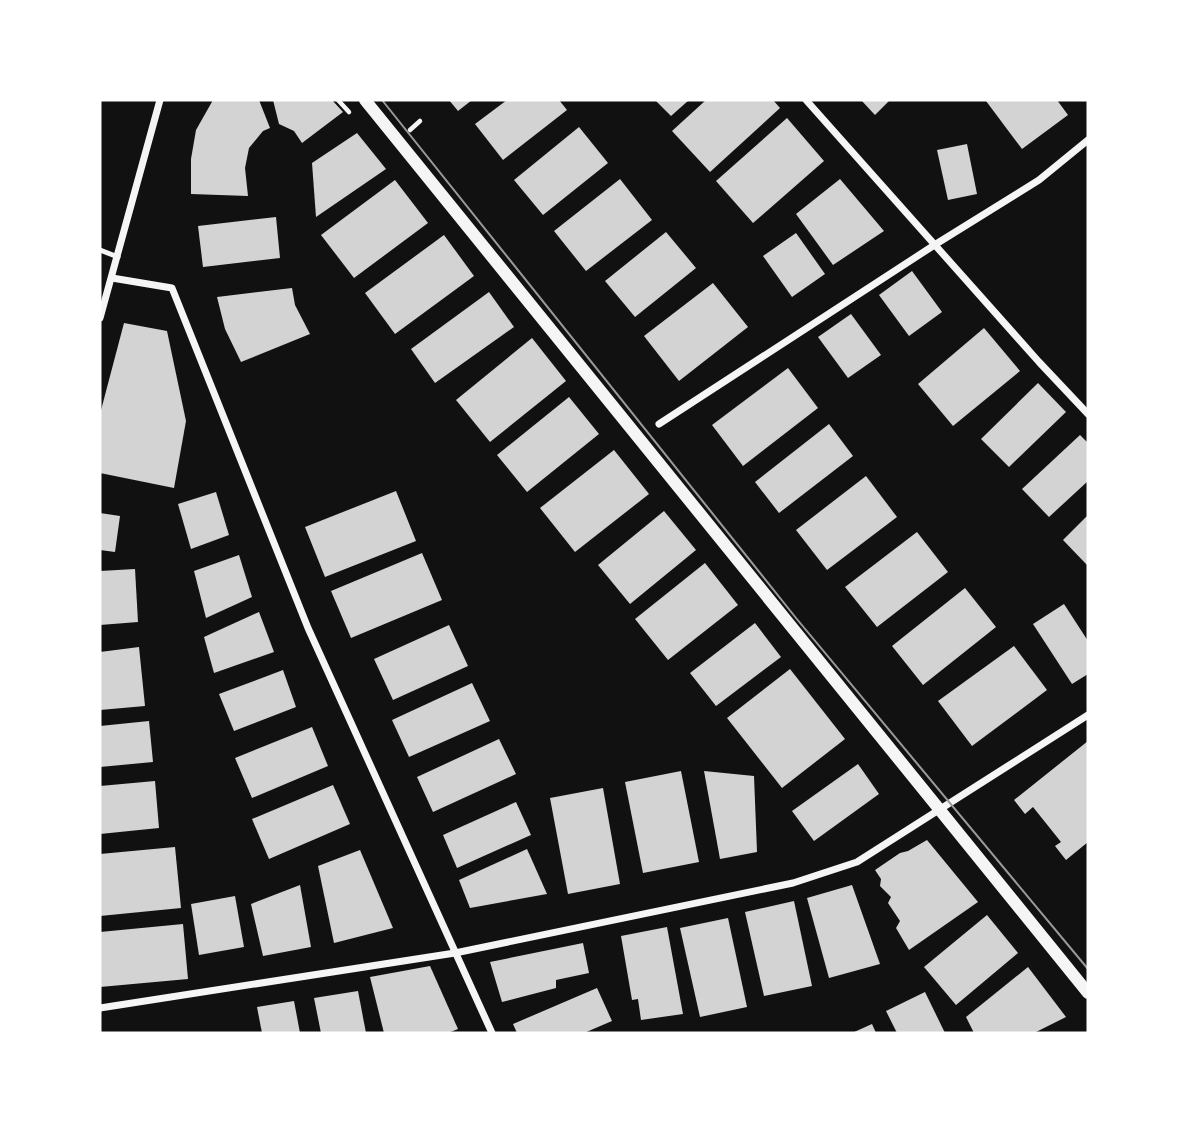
<svg xmlns="http://www.w3.org/2000/svg" width="1188" height="1133" font-family="Roboto,sans-serif">
<rect width="100%" height="100%" fill="#111"/>
<g fill="#d3d3d3">
<path d="M213 100H259L270 128 263 131 249 148 245 168 248 196 191 194V159L196 130Z"/>
<path d="M273 100H332L343 112 302 143 294 131 279 124Z"/>
<path d="M449 100H472L458 111Z"/>
<path d="M507 100H559L567 110 503 160 475 124Z"/>
<path d="M655 100H689L671 116Z"/>
<path d="M706 100H773L780 108 710 172 672 131Z"/>
<path d="M861 100H890L875 115Z"/>
<path d="M989 100H1057L1068 115 1022 149 986 101Z"/>
<path d="M787 118 824 161 753 223 716 181Z"/>
<path d="M579 127 608 163 543 215 514 180Z"/>
<path d="M357 133 386 169 316 217 312 163Z"/>
<path d="M967 144 977 194 948 200 937 150Z"/>
<path d="M620 179 652 220 586 271 554 231Z"/>
<path d="M840 179 884 231 833 265 796 214Z"/>
<path d="M395 180 428 223 354 278 321 235Z"/>
<path d="M276 217 280 258 203 267 198 226Z"/>
<path d="M666 232 696 268 635 317 605 281Z"/>
<path d="M796 233 825 274 792 297 763 256Z"/>
<path d="M444 235 474 276 395 334 365 293Z"/>
<path d="M912 271 942 312 909 336 879 295Z"/>
<path d="M713 283 748 327 679 381 644 336Z"/>
<path d="M292 288 295 305 310 334 241 362 225 329 217 297Z"/>
<path d="M489 292 514 327 435 383 411 349Z"/>
<path d="M851 314 881 355 848 378 818 337Z"/>
<path d="M124 323 167 331 186 421 174 488 100 473V414Z"/>
<path d="M984 328 1020 371 953 426 918 384Z"/>
<path d="M532 338 566 381 490 442 456 400Z"/>
<path d="M788 368 818 408 743 466 712 425Z"/>
<path d="M1038 383 1066 412 1009 467 981 439Z"/>
<path d="M569 397 599 434 527 492 497 455Z"/>
<path d="M829 424 853 456 779 513 755 482Z"/>
<path d="M1080 435 1088 443V481L1049 517 1022 489Z"/>
<path d="M614 450 649 494 575 552 540 508Z"/>
<path d="M866 476 897 517 827 570 796 530Z"/>
<path d="M396 491 416 541 325 577 305 527Z"/>
<path d="M216 492 229 535 191 549 178 504Z"/>
<path d="M664 511 696 550 630 604 598 565Z"/>
<path d="M100 513 120 516 115 552 100 550Z"/>
<path d="M1088 515V566L1063 540Z"/>
<path d="M917 532 948 572 877 627 845 587Z"/>
<path d="M422 553 442 600 351 638 331 591Z"/>
<path d="M239 555 252 597 206 618 194 571Z"/>
<path d="M705 563 738 605 668 660 635 619Z"/>
<path d="M135 569 138 622 100 625V571Z"/>
<path d="M965 588 996 627 923 685 892 646Z"/>
<path d="M1064 604 1088 641V674L1072 684 1033 624Z"/>
<path d="M259 612 274 652 214 673 204 637Z"/>
<path d="M755 623 781 657 716 706 690 673Z"/>
<path d="M449 625 468 666 393 700 374 659Z"/>
<path d="M1014 646 1047 690 972 746 938 701Z"/>
<path d="M139 647 145 706 100 710V652Z"/>
<path d="M790 669 845 739 782 788 727 718Z"/>
<path d="M283 670 296 707 234 731 219 694Z"/>
<path d="M472 683 490 721 409 757 392 720Z"/>
<path d="M149 721 153 762 100 767V726Z"/>
<path d="M312 727 328 766 252 798 235 758Z"/>
<path d="M499 739 516 774 433 812 417 777Z"/>
<path d="M1088 741V842L1066 860 1055 846 1061 842 1033 807 1025 814 1014 800Z"/>
<path d="M858 764 879 794 814 841 792 811Z"/>
<path d="M681 771 699 862 643 873 625 782Z"/>
<path d="M704 771 754 776 757 852 720 859Z"/>
<path d="M155 781 159 828 100 834V786Z"/>
<path d="M333 785 350 824 269 859 252 819Z"/>
<path d="M603 788 620 884 568 894 550 798Z"/>
<path d="M516 802 531 835 457 868 443 835Z"/>
<path d="M927 840 978 902 909 950 896 928 900 921 888 903 891 897 880 886 881 879 875 870 900 853 908 851Z"/>
<path d="M175 847 181 908 100 916V854Z"/>
<path d="M527 849 547 894 470 908 459 880Z"/>
<path d="M360 850 393 928 334 943 318 866Z"/>
<path d="M300 885 311 947 263 956 251 904Z"/>
<path d="M852 885 880 964 829 978 807 898Z"/>
<path d="M235 896 244 947 199 955 191 904Z"/>
<path d="M794 901 812 986 764 996 745 912Z"/>
<path d="M987 915 1018 953 956 1005 924 967Z"/>
<path d="M728 918 747 1007 700 1017 680 928Z"/>
<path d="M183 924 188 979 100 987V932Z"/>
<path d="M667 927 683 1014 641 1020 638 999 632 1000 621 936Z"/>
<path d="M583 943 589 973 556 980V988L502 1002 490 962Z"/>
<path d="M430 966 458 1029 448 1033H384L370 977Z"/>
<path d="M1028 967 1066 1017 1034 1033H974L966 1017Z"/>
<path d="M597 988 612 1021 584 1033H517L513 1024Z"/>
<path d="M358 991 366 1033H321L314 998Z"/>
<path d="M925 992 945 1033H897L886 1011Z"/>
<path d="M294 1001 300 1033H262L257 1007Z"/>
<path d="M872 1024 876 1033H852Z"/>
</g>
<g fill="none" stroke-linecap="round" stroke-linejoin="round">
<g stroke="#f5f5f5" stroke-width="4.5">
<path d="M338 100 349 112"/>
<path d="M410 130 420 121"/>
</g>
<path stroke="#f5f5f5" stroke-width="5" d="M100 250 118 257"/>
<g stroke="#f5f5f5" stroke-width="7">
<path d="M806 100 1039 362 1088 414"/>
<path d="M112 278 172 288 308 628 492 1033"/>
<path d="M100 318 160 100"/>
<path d="M659 424 936 244 1039 180 1088 140"/>
<path d="M100 1008 455 953 793 883 857 862 1088 715"/>
</g>
<path stroke="#f5f5f5" stroke-width="12" d="M365 100 1088 993"/>
<path stroke="#9a9a9a" stroke-width="2" d="M382 100 796 618 1088 969"/>
</g>
<rect width="1188" height="1133" fill="none" stroke="#ffffff" stroke-width="203"/>
</svg>
